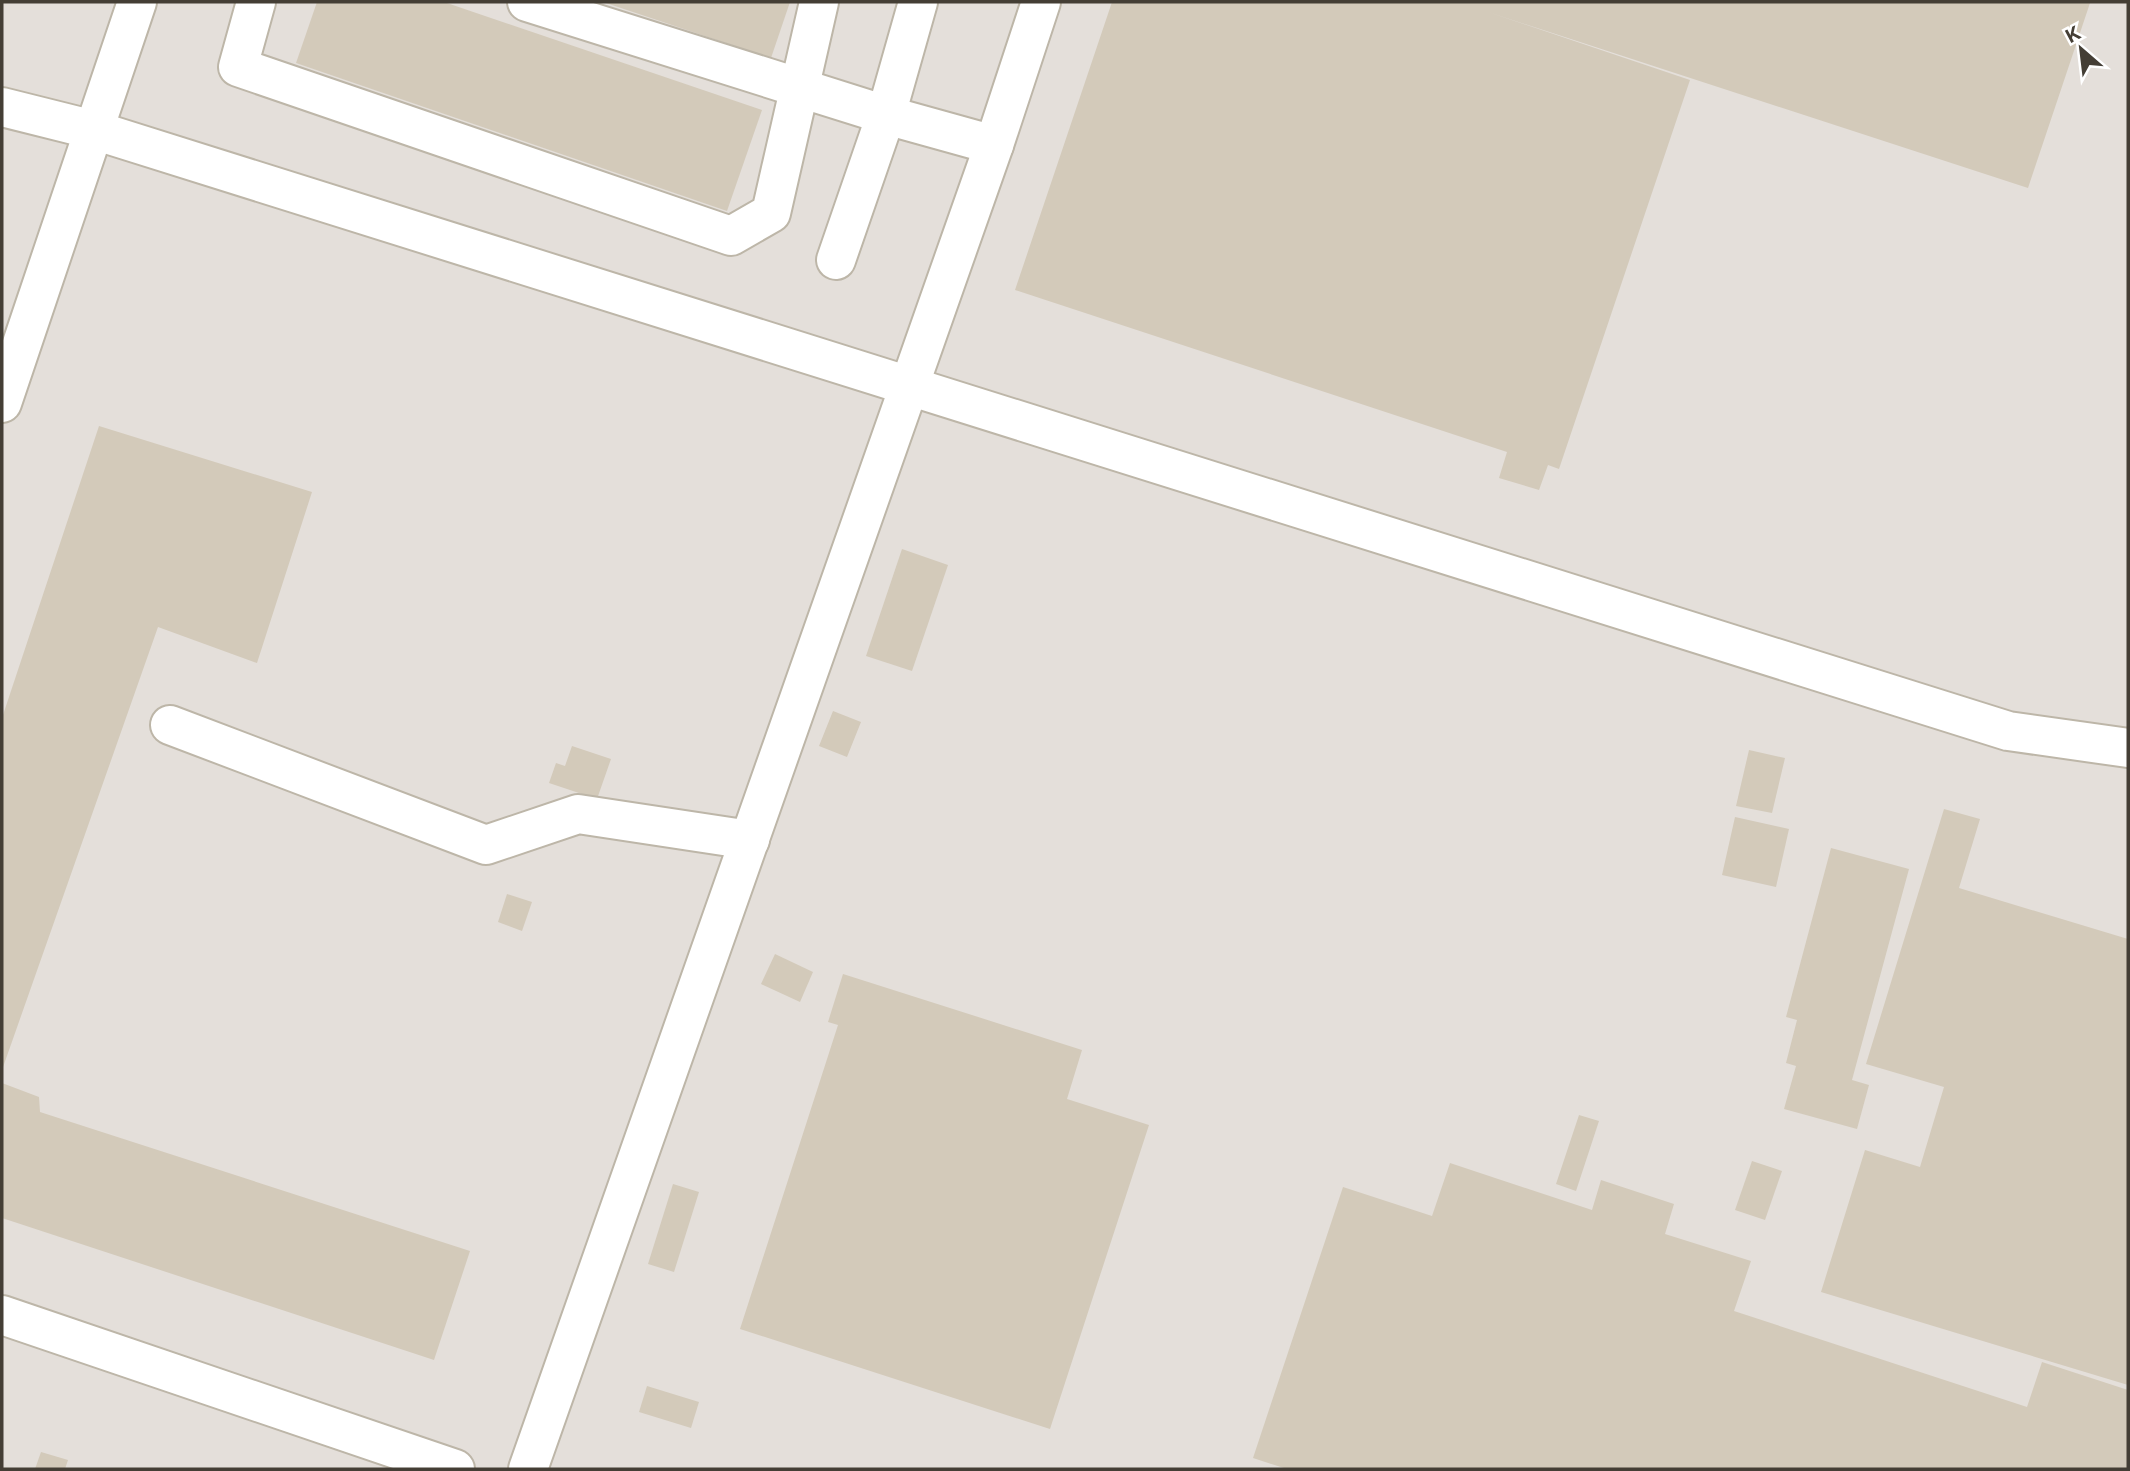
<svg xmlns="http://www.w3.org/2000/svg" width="2130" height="1471" font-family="Inter,sans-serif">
<rect width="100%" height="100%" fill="#f2eee5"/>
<rect fill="#e4dfda" x="2" y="2" width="2126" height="1467"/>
<g fill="#d3caba">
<path d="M317 2H444L762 110 727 211 296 63Z"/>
<path d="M603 2H790L771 58Z"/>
<path d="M1112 2H2087L2090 3 2028 188 1488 12 1690 80 1559 469 1548 465 1539 490 1499 478 1507 452 1015 290Z"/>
<path d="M99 426 312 492 257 663 158 627 2 1070V718Z"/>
<path d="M902 549 948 565 912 671 866 656Z"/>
<path d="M833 711 861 722 847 757 819 746Z"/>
<path d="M572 746 611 759 597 799 549 783 556 763 565 766Z"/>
<path d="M1749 750 1785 758 1772 813 1736 806Z"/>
<path d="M1944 809 1980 819 1959 888 2128 939V1385L1821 1292 1865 1150 1920 1167 1944 1087 1866 1064Z"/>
<path d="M1735 817 1789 829 1776 887 1722 875Z"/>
<path d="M1831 848 1909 869 1852 1080 1869 1085 1857 1129 1784 1109 1796 1066 1786 1063 1797 1020 1786 1017Z"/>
<path d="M507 894 532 902 522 931 498 922Z"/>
<path d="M775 954 813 972 800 1002 761 984Z"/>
<path d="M843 974 1082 1050 1067 1099 1149 1125 1050 1429 740 1329 838 1025 828 1022Z"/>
<path d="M2 1083 39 1097 40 1112 470 1251 434 1360 2 1218Z"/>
<path d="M1579 1115 1599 1121 1576 1191 1556 1184Z"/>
<path d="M1752 1161 1782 1171 1765 1220 1735 1210Z"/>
<path d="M1450 1163 1592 1210 1601 1180 1674 1204 1665 1234 1751 1261 1734 1311 2027 1407 2042 1362 2128 1390V1469H1287L1253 1458 1343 1187 1432 1216Z"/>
<path d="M673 1184 699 1192 674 1272 648 1264Z"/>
<path d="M647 1386 699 1402 691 1428 639 1412Z"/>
<path d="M41 1452 68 1460 65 1469H35Z"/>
</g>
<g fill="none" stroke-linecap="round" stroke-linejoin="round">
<defs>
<g id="minor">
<path d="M256 2 238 67 731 236 771 213 819 2"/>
<path d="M527 2 886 115 994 145"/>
<path d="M2 107 94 130 2008 731 2128 748"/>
<path d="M836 260 886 115 918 2"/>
<path d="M2 403 137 2"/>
<path d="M170 725 486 845 578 814 750 840"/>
<path d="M2 1315 455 1469"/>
<path d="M528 1469 994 145 1041 2"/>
</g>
</defs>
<use href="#minor" stroke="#bdb6a8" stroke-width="42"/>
<use href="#minor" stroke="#fff" stroke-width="38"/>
</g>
<rect width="2130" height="1471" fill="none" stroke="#443e35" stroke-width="7"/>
<g transform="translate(2081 49) rotate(332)" stroke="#ffffff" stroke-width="5" paint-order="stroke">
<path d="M0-5L12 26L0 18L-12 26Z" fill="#443e35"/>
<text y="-10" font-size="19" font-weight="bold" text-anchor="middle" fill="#443e35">K</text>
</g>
</svg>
